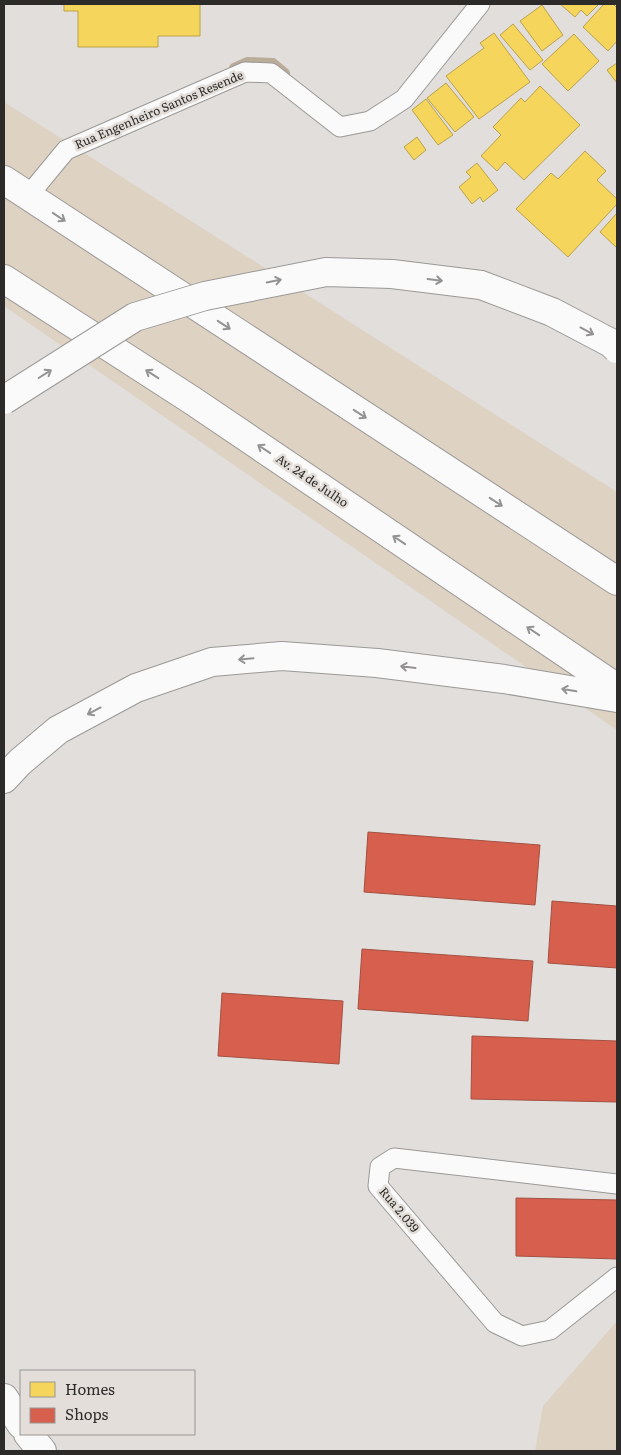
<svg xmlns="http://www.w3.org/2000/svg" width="621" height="1455" font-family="Literata,serif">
<rect width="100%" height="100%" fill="#e1dedb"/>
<g fill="#ded2c3">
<path d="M4 102 617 492V730L4 306Z"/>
<path d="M617 1321V1451H535L543 1406Z"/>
</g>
<g fill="#f6d55c" stroke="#baa24d">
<path d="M64 4H200V36H158V47H78V11H64Z"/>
<path d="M560 4H599L587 16 581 10 575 17Z"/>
<path d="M604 4H613L617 8V41L608 51 583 27Z"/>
<path d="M542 5 563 35 542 51 520 21Z"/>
<path d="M513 24 543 60 530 70 500 35Z"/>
<path d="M494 33 530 82 479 119 446 76 484 48 480 43Z"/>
<path d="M574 34 599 61 568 91 542 64Z"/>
<path d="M617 63V83L607 70Z"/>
<path d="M446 83 474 117 455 132 427 98Z"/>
<path d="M540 86 580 125 524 180 505 162 497 171 481 156 501 135 493 127 521 98 525 102Z"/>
<path d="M426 99 453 135 438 145 412 110Z"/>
<path d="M417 137 426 150 414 160 404 147Z"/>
<path d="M585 151 606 171 597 180 617 199V204L568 257 516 209 551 173 558 179Z"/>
<path d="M477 163 498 190 483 202 480 197 472 204 459 187 471 177 466 172Z"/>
<path d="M617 213V248L600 232Z"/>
</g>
<g fill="#d6604d" stroke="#a35042">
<path d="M368 832 540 845 535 905 364 892Z"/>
<path d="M552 901 617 906V968L548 963Z"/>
<path d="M362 949 533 961 528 1021 358 1009Z"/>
<path d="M222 993 343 1001 339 1064 218 1056Z"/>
<path d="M472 1036 617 1041V1102L471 1099Z"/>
<path d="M516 1198 617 1200V1259L516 1256Z"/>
</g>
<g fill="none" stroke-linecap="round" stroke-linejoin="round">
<path stroke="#bbac99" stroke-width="10" d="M234 68 247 62 273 63 285 73"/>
<defs>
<g id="service">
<path d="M28 196 66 150 245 72 271 73 340 127 370 121 404 99 480 4"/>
<path d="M617 1184 394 1158 380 1167 378 1186 495 1323 522 1336 550 1330 617 1277"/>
</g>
<g id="primary">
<path d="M4 180 617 581"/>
<path d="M4 279 193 401 617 688"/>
</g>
<g id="trunk">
<path d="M4 779 20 762 58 730 136 688 212 662 282 656 377 663 504 679 617 698"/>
<path d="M4 1398 21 1424"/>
<path d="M28 1434 42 1451"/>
</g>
</defs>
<use href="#service" stroke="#9b9997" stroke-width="21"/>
<use href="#primary" stroke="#9b9997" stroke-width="30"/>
<use href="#trunk" stroke="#9b9997" stroke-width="30"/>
<use href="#service" stroke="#fafafa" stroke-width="19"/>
<use href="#primary" stroke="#fafafa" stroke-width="28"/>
<use href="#trunk" stroke="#fafafa" stroke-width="28"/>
<defs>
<path id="trunk-bridge" d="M4 400 135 317 205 296 326 272 392 274 481 285 552 312 611 343 617 349"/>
</defs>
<use href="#trunk-bridge" stroke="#9b9997" stroke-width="30" stroke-linecap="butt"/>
<use href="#trunk-bridge" stroke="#fafafa" stroke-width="28"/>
</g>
<defs><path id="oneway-shaft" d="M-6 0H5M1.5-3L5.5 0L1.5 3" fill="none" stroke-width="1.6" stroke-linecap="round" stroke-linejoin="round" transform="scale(1.25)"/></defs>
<g stroke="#949292">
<use href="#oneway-shaft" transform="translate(59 217) rotate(34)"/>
<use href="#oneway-shaft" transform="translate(435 280) rotate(7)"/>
<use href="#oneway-shaft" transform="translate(274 281) rotate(-11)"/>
<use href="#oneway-shaft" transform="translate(224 325) rotate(33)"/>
<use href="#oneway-shaft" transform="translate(587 331) rotate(28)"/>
<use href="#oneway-shaft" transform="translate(45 374) rotate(-32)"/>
<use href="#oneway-shaft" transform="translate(152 374) rotate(-147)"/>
<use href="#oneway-shaft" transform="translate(360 414) rotate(33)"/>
<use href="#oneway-shaft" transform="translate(264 449) rotate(-146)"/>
<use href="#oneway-shaft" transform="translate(496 502) rotate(33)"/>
<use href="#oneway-shaft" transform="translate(399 540) rotate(-146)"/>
<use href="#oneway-shaft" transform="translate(533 631) rotate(-146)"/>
<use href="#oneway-shaft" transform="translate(246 659) rotate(175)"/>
<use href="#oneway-shaft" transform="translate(408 667) rotate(-173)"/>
<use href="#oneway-shaft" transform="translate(569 690) rotate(-170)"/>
<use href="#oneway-shaft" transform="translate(94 711) rotate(152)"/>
</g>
<g text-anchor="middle" stroke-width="5" stroke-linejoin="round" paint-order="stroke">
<g font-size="12" fill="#2d2b29" stroke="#e3ded9">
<text transform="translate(159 110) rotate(-23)" y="4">Rua Engenheiro Santos Resende</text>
<text transform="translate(312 481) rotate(34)" y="4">Av. 24 de Julho</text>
<text transform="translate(399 1210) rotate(50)" y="4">Rua 2.039</text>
</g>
</g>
<rect width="621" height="1455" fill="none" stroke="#2d2b29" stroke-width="10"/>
<rect x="20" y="1370" width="175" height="65" fill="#e3ded9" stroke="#9a9693"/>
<rect x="30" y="1382" width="25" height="15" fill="#f6d55c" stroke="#9a9693"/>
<text x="65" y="1395" font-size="15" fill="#2d2b29">Homes</text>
<rect x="30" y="1408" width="25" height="15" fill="#d6604d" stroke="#9a9693"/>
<text x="65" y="1420" font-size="15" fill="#2d2b29">Shops</text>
</svg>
